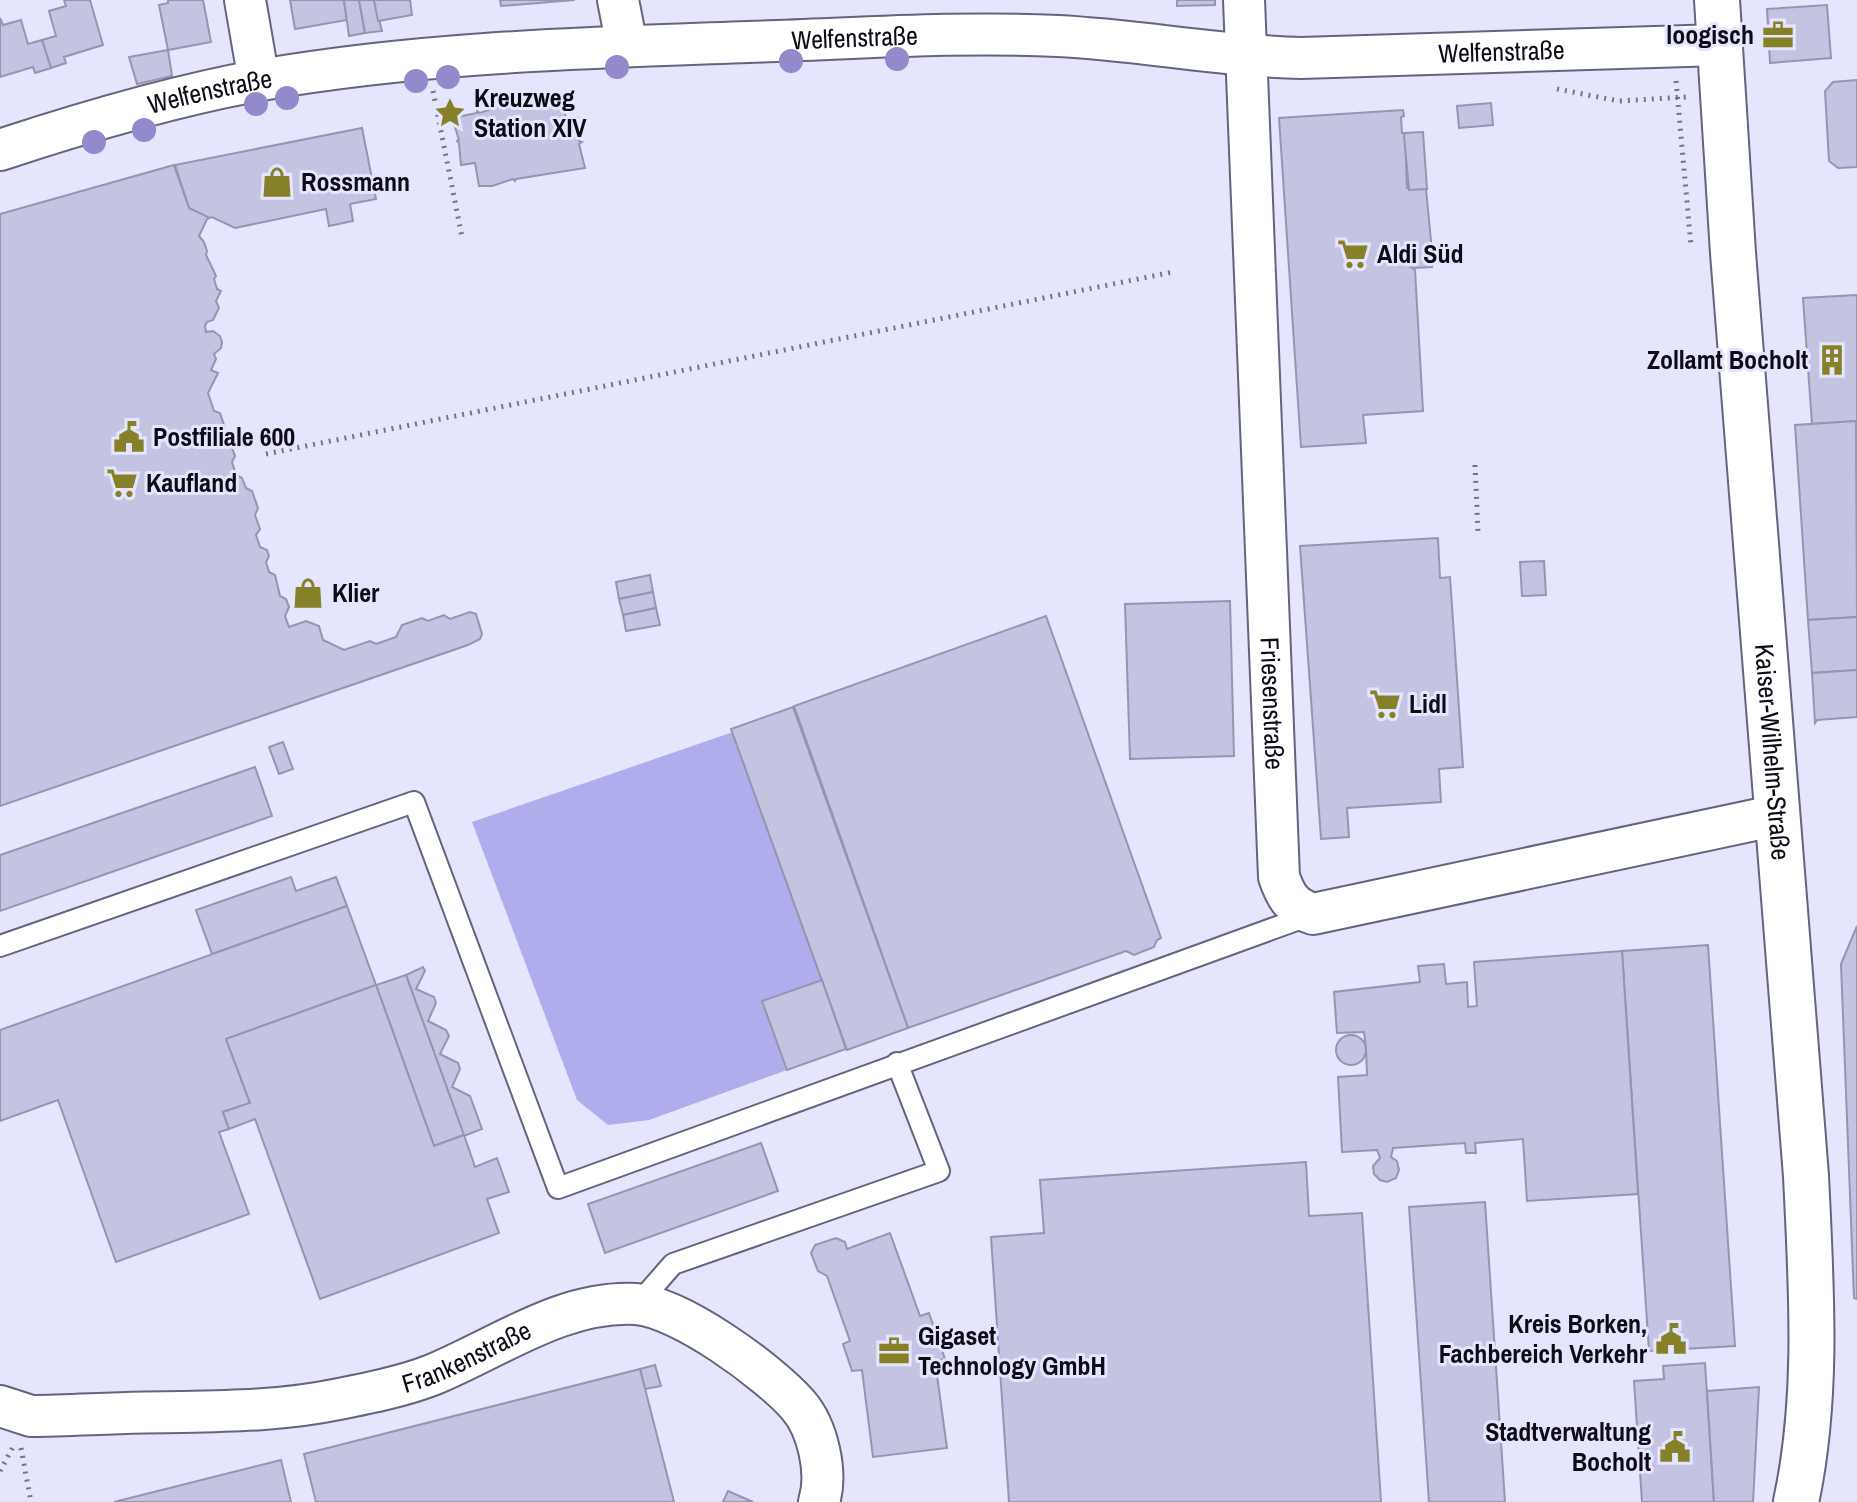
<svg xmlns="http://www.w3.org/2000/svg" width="1857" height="1502" font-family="'Archivo Narrow',sans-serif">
<rect width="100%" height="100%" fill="#e5e5fe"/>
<path fill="#afadeb" d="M733 732 822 980 762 1001 787 1070 649 1120 608 1125 577 1100 472 822Z"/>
<g fill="#c4c4e2" stroke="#9595b1" stroke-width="2">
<path d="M64 0H90L103 45 64 57 66 63 51 68 42 40 56 36 49 11 66 6Z"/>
<path d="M168 0H203L211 42 168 50 159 5 168 3Z"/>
<path d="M290 0H344L347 20 295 29Z"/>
<path d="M344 0H359L365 33 349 36Z"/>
<path d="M359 0H374L382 31 365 33Z"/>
<path d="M374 0H410L412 15 378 21Z"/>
<path d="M500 0H575L501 6Z"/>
<path d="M1177 0H1215V5L1177 6Z"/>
<path d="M1827 5 1831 58 1770 63 1767 9Z"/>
<path d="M0 18 3 25 21 20 28 44 42 40 51 68 35 73 33 67 0 77Z"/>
<path d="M168 50 172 76 137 84 129 57Z"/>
<path d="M1857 80V167L1838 168 1829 161 1825 91 1833 82Z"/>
<path d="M547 98 556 99 557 105 564 104 566 120 577 118 575 121 579 141 582 142 579 144 585 168 516 179 515 181 513 179 492 186H479L475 163 461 165 459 143 457 141 459 140 452 118 454 115 457 117 477 113V111L480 113 500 106 503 108 522 105 524 102 526 105 545 100Z"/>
<path d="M1491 103 1493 125 1459 128 1457 106Z"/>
<path d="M1403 110 1404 116 1401 117 1402 133H1405L1407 188 1426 189 1431 241 1432 267 1412 268 1415 270 1423 411 1363 415 1366 443 1301 447 1279 118Z"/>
<path d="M362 128 376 199 350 204 353 221 329 226 326 209 235 228 212 217 207 219 189 208 175 165Z"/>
<path d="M1423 132 1427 189 1409 190 1404 136 1405 133Z"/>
<path d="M174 165 189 208 208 217 199 236 204 242 207 251 206 255 216 276 214 279 217 289 221 291 216 301 219 308 213 320 207 322 205 326 206 332 213 331 220 336 222 342 221 348 214 354 216 359 211 370 218 373 208 393 214 411 220 413 225 428 222 434 228 437 235 456 232 462 236 475 242 478 246 488 252 491 258 508 255 515 260 529 256 535 260 547 267 550 269 556 266 562 269 572 275 575 280 596 286 599 289 607 285 616 289 627 306 621 319 626 323 640 344 650 370 641 376 644 396 637 402 625 422 618 428 621 444 615 450 619 470 612 476 614 482 634 480 639 468 645 0 806V214Z"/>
<path d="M1857 295V421L1812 424 1803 298Z"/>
<path d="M1856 421 1857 617 1808 620 1795 425Z"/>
<path d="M1438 538 1440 578 1450 577 1463 767 1439 769 1441 802 1347 808 1349 837 1321 839 1300 546Z"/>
<path d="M1544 561 1546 595 1522 596 1520 562Z"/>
<path d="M650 575 653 592 619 599 616 582Z"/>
<path d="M653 592 656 608 623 615 619 599Z"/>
<path d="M1230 601 1234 756 1130 759 1125 604Z"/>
<path d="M656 608 660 625 626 631 623 615Z"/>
<path d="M1046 616 1161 938 1157 940 1154 947 1134 955 1126 951 908 1028 794 706Z"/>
<path d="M1857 617V670L1812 673 1808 620Z"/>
<path d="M1857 670V717L1817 720 1815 723 1812 673Z"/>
<path d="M793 707 908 1028 847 1050 731 729Z"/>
<path d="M283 742 293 769 279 774 269 747Z"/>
<path d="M255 767 272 816 0 911V855Z"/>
<path d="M291 877 296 891 336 877 347 906 212 954 196 910Z"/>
<path d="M347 906 376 985 226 1039 250 1103 223 1112 229 1129 219 1132 249 1214 116 1262 58 1100 0 1121V1030Z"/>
<path d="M1857 926V1299L1854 1298 1841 964Z"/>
<path d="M1708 945 1735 1346 1649 1351 1622 951Z"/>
<path d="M1622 951 1638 1194 1527 1201 1523 1139 1475 1143 1476 1153H1466L1465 1143 1393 1148 1391 1157 1397 1161 1399 1170 1396 1178 1387 1182 1380 1180 1374 1174 1373 1166 1380 1158 1377 1150 1342 1152 1338 1077 1367 1075 1366 1049 1364 1032 1337 1033 1334 992 1420 982 1418 966 1444 964 1446 984 1467 982 1468 1007 1477 1006 1474 962Z"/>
<path d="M423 967 425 971 416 989 434 997 436 1003 428 1021 446 1030 449 1036 440 1054 458 1063 460 1069 452 1087 470 1096 482 1129 464 1136 406 975Z"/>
<path d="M406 975 464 1135 434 1146 376 985Z"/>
<path d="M822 980 846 1049 787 1070 762 1001Z"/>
<path d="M376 985 434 1146 464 1135 475 1167 497 1158 509 1192 487 1199 499 1233 320 1299 255 1119 229 1129 223 1112 250 1103 226 1039Z"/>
<circle cx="1351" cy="1050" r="15"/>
<path d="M761 1143 778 1191 605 1253 588 1204Z"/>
<path d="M1306 1162 1309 1216 1362 1213 1381 1502H1009L991 1237 1044 1233 1040 1180Z"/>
<path d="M1485 1202 1505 1502H1429L1409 1207Z"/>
<path d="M890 1233 920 1316 929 1313 945 1359 935 1361 947 1448 873 1457 862 1370 852 1371 843 1344 850 1341 827 1276 818 1271 811 1253 815 1245 836 1238 845 1242 847 1249Z"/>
<path d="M1705 1363 1714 1502H1642L1634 1381 1664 1379 1663 1366Z"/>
<path d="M655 1365 661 1386 645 1389 640 1369Z"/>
<path d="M640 1369 674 1502H316L304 1454Z"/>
<path d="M1759 1387 1753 1502H1714L1707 1391Z"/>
<path d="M281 1460 291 1502H114Z"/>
<path d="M728 1491 753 1502H723Z"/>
</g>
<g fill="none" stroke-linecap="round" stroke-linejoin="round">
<defs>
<g id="lane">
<path d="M0 946 414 802 558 1188 1313 914"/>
<path d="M638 1304 673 1264 939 1171 897 1063"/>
</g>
<g id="street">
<path d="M245 0 259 81"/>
<path d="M618 0 627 46"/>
<path id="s1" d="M1244 0 1279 877C1286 897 1292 907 1313 914L1778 815"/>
<path id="s2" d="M0 150C85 122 173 96 261 80 422 52 585 48 748 42 851 39 955 31 1058 36 1139 40 1219 56 1301 58L1720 45"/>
<path id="s3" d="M0 1406 31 1416C81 1415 132 1412 182 1412 236 1411 286 1410 339 1399 369 1393 404 1386 432 1375 498 1348 562 1300 636 1304 680 1307 769 1372 798 1405 818 1428 828 1473 819 1502"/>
</g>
<g id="secondary">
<path id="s4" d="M1717 0 1733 253 1806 1176C1811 1283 1819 1396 1796 1502"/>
</g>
</defs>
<use href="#lane" stroke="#64647e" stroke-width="24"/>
<use href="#street" stroke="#64647e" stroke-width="44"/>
<use href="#secondary" stroke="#64647e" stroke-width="48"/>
<g stroke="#747384" stroke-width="5" stroke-dasharray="2 6" stroke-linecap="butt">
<path d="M1676 81 1691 246"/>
<path d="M1557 89 1619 101 1686 97"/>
<path d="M433 91 462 237"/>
<path d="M266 454 1173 272"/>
<path d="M1475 465 1478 532"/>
<path d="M21 1448 31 1502"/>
<path d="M0 1471 13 1447"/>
</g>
<use href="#lane" stroke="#fff" stroke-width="20"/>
<use href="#street" stroke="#fff" stroke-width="40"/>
<use href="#secondary" stroke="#fff" stroke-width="44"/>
</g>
<g fill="#928aca">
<circle cx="897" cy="59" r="12"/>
<circle cx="791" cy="61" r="12"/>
<circle cx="617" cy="67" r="12"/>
<circle cx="448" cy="77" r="12"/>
<circle cx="416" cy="81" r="12"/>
<circle cx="287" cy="98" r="12"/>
<circle cx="256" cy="104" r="12"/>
<circle cx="144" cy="130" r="12"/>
<circle cx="94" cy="142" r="12"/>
</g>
<defs>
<symbol id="office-bare" viewBox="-9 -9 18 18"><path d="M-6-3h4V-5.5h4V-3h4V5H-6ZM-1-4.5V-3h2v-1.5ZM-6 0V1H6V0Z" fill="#868129" stroke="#e5e5fe" stroke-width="2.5" paint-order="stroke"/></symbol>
<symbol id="sight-bare" viewBox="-9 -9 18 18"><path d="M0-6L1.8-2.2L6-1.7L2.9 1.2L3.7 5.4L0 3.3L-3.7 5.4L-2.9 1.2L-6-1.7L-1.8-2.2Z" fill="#868129" stroke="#e5e5fe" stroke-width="2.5" paint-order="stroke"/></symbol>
<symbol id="shop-bare" viewBox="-9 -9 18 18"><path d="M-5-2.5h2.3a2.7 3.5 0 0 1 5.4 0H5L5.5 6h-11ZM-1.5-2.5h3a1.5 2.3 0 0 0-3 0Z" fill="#868129" stroke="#e5e5fe" stroke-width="2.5" paint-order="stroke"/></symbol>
<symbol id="supermarket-bare" viewBox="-9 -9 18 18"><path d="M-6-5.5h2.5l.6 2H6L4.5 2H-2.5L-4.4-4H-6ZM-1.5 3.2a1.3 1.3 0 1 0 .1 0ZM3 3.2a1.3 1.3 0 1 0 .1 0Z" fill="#868129" stroke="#e5e5fe" stroke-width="2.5" paint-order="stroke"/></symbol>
<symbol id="building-bare" viewBox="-9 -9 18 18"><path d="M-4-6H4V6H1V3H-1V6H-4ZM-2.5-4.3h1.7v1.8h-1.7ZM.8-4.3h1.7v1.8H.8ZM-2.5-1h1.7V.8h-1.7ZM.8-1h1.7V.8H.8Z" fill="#868129" stroke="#e5e5fe" stroke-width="2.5" paint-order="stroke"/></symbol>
<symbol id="civic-bare" viewBox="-9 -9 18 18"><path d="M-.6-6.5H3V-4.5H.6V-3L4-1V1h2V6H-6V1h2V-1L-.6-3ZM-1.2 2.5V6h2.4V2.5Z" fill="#868129" stroke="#e5e5fe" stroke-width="2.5" paint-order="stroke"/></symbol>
</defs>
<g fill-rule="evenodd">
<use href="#office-bare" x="1756" y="13" width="44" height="44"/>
<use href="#sight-bare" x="428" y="91" width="44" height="44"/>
<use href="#shop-bare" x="255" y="160" width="44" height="44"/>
<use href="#supermarket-bare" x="1331" y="232" width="44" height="44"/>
<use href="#building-bare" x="1810" y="338" width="44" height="44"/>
<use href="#civic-bare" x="107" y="415" width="44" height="44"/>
<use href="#supermarket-bare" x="100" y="461" width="44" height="44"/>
<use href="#shop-bare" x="286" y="571" width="44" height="44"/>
<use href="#supermarket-bare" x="1363" y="682" width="44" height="44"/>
<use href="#civic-bare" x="1649" y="1317" width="44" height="44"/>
<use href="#office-bare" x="872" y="1329" width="44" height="44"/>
<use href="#civic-bare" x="1653" y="1425" width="44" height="44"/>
</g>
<g text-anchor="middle" stroke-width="6" stroke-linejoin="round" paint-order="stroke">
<g font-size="26" font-weight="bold" fill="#0d0c16" stroke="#e5e5fe" text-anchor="start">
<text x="1754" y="44" text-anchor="end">loogisch</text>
<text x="474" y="107">Kreuzweg<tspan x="474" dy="30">Station XIV</tspan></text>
<text x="301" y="191">Rossmann</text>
<text x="1377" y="263">Aldi Süd</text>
<text x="1808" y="369" text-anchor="end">Zollamt Bocholt</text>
<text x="153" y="446">Postfiliale 600</text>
<text x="146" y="492">Kaufland</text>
<text x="332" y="602">Klier</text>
<text x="1409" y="713">Lidl</text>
<text x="1647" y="1333" text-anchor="end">Kreis Borken,<tspan x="1647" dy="30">Fachbereich Verkehr</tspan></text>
<text x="918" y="1345">Gigaset<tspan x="918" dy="30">Technology GmbH</tspan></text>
<text x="1651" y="1441" text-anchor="end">Stadtverwaltung<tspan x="1651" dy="30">Bocholt</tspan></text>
</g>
<g font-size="26" fill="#0d0c16" stroke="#e5e5fe">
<text dy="9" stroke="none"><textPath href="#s2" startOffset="866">Welfenstraße</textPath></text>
<text dy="9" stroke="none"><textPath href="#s2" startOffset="1514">Welfenstraße</textPath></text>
<text dy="9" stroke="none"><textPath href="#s2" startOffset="218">Welfenstraße</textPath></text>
<text dy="9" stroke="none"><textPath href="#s1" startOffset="704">Friesenstraße</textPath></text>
<text dy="9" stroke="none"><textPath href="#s4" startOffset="754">Kaiser-Wilhelm-Straße</textPath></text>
<text dy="9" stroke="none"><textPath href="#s3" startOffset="476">Frankenstraße</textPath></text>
</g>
</g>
</svg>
